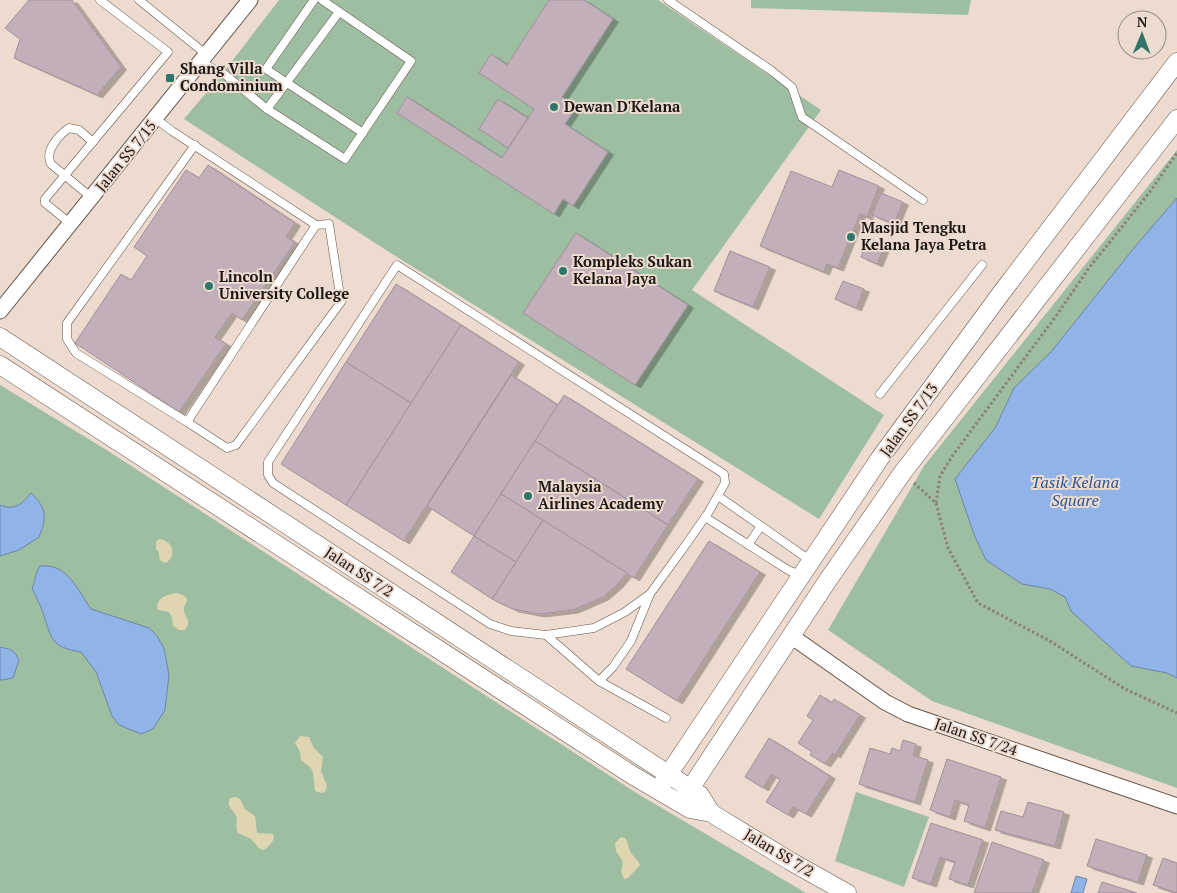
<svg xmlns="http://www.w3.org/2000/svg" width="1177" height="893" font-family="'PT Serif',serif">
<defs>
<filter id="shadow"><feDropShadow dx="5.5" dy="3" stdDeviation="0" flood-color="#0004"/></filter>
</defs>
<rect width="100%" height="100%" fill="#ecdbce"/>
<g fill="#9ebea2">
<path d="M279 0H658L821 110 692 290 884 415 819 519 389 252 184 119 223 73Z"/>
<path d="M751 0H971L968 15 751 8Z"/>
<path d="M1177 150V788L932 701 828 630 924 466Z"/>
<path d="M0 385 105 449 638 794 806 893H0Z"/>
<path d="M856 792 929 817 904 887 835 861Z"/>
</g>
<g fill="#dfd5b0">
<path d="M159 539C173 540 177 556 166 563 159 561 159 559 159 552L156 549V542Z"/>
<path d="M177 593 185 596 187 599C187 602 185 605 184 608 183 617 193 619 185 630H179L173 626 172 617 169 612 158 610C155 598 167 594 177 593Z"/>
<path d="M300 736 309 737 314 748 323 757 321 771 327 786 325 792 321 793 315 791 313 773 311 768 301 760 300 752 295 743Z"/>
<path d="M236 797 240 799 245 809 255 816 257 833 273 834 274 839 268 847 263 850 259 848 251 839 238 833C235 827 238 821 236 816 233 808 226 809 230 798Z"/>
<path d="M621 837 625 838C628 842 628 846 630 851 632 856 638 859 640 865L628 878 624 879 621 871 623 862 616 851 615 843Z"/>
</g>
<g fill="#90b3e8" stroke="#6e84a8">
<path d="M1177 198V678L1167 673 1131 666 1071 611 1065 597 1050 589 1022 584 986 560 975 537 955 479 995 428 1014 388 1051 352 1133 249Z"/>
<path d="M31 493C47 508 47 517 39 537L19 550 0 556V505C15 511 22 504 31 493Z"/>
<path d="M40 566C68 563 78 591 91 609L149 628 157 636 164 648 169 675 165 710 153 729 141 734 119 725 112 716 96 672 81 652C51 647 52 640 43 613 41 605 35 596 32 588 36 580 35 573 40 566Z"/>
<path d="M0 647C12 650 13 648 19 660L13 678 3 680H0Z"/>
<path d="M1076 876 1087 879 1083 893H1071Z"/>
</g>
<g fill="#c1afb9" stroke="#a2919b" filter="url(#shadow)">
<path d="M29 0H72L121 67 97 95 14 58 20 39 5 28Z"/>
<path d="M549 0H584L613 19 562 97 577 106 565 124 608 152 573 206 563 199 554 214 397 113 407 97 502 158 534 109 479 73 491 54 507 65Z"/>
<path d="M498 99 528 118 508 148 479 129Z"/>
<path d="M208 165 295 223 286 237 295 242 242 320 232 313 215 337 226 344 179 412 75 343 121 274 131 280 147 256 134 247 186 170 199 178Z"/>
<path d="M839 170 879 186 867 217 860 214 838 268 827 264 824 272 760 246 791 171 832 187Z"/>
<path d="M881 193 903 202 894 224 872 215Z"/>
<path d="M576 233 688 305 635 385 523 313Z"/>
<path d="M868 238 885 245 877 264 861 257Z"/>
<path d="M730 251 770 267 753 307 714 291Z"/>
<path d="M843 281 864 289 856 308 835 299Z"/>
<path d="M396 284 461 325 411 403 346 362Z"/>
<path d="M461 325 519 362 404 541 346 505Z"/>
<path d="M346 362 411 403 346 505 281 464Z"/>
<path d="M511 375 558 405 474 536 427 506Z"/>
<path d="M564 395 698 479 668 525 535 441Z"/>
<path d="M535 441 668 525 634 578 501 494Z"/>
<path d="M501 494 543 520 516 562 474 536Z"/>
<path d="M543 520 627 573 617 585 603 597 573 610 539 614 513 609 492 599Z"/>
<path d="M474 536 516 562 492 599 451 572Z"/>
<path d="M709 541 760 572 677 701 626 669Z"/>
<path d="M820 695 832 703 834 699 860 715 835 755 833 753 825 764 810 755 812 752 798 743 813 720 807 716Z"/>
<path d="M769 738 830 776 806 814 793 807 788 815 766 802 780 780 771 774 763 788 745 777Z"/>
<path d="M903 740 916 744 913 755 928 760 915 802 859 784 870 748 890 754 892 748 900 751Z"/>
<path d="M947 759 1001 777 985 828 964 821 969 805 955 800 950 817 930 810Z"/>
<path d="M1028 802 1064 812 1055 846 995 830 1001 811 1023 817Z"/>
<path d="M931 823 983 840 968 885 949 879 955 862 940 857 931 884 912 878Z"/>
<path d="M1096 839 1147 855 1138 882 1087 866Z"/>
<path d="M992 842 1044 860 1032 893H974Z"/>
<path d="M1163 858 1177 863V893L1153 885Z"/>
<path d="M1102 882 1137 893H1098Z"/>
</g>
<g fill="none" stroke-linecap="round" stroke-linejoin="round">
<defs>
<g id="service">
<path d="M139 0 207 55"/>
<path d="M314 0 266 69 363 133"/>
<path d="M668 0 772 71 792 87 802 117 923 200"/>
<path d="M201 63 223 73 267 109 345 159 411 61 322 0"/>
<path d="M267 109 339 12"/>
<path d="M156 119 172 131 316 225 187 422 76 353 67 339V323L195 145"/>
<path d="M92 198 51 164C44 151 59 135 69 128L79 130 93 142"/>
<path d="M71 224 45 203V199L168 52 100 0"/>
<path d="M397 265 724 474 725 483 708 513 687 543 650 594 625 612 594 628 546 635 511 631 490 624 273 483 268 475V462Z"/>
<path d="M880 394 982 265"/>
<path d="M187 422 227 448 236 445 341 302 329 224 316 225"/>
<path d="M718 496 811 561"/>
<path d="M705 517 788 570 802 576"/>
<path d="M748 545 761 526"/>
<path d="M546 635 599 681 666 718"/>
<path d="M599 681 613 667 631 641 650 594"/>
</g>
<g id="minor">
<path d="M0 311 250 0"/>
<path d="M791 636 885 702 908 714 1177 806"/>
</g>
<g id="tertiary">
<path d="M0 337 700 795 711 813"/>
<path d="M0 365 632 775 690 809 711 813 790 861 847 893"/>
<path d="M658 790 880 458 1002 292 1177 62"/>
<path d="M684 798 828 580 903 472 1177 119"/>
</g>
</defs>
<use href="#service" stroke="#625449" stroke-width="9"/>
<use href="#minor" stroke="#625449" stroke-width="17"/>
<use href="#tertiary" stroke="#625449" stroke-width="19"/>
<g stroke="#8c8077" stroke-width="3" stroke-dasharray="2.5 2.5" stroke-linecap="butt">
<path d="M914 483 936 503 948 548 978 603 1050 641 1125 689 1177 713"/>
<path d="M936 503 940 476 953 455 1056 316 1089 268 1149 193 1177 153"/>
</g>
<use href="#service" stroke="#fff" stroke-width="8"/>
<use href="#minor" stroke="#fff" stroke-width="15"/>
<use href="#tertiary" stroke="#fff" stroke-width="18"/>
</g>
<g fill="#307569" stroke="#ecdbce" stroke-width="2">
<rect x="165" y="73" width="10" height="10" rx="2.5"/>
<circle cx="554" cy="107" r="5"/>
<circle cx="851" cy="237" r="5"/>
<circle cx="563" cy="271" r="5"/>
<circle cx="209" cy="286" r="5"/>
<circle cx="528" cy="496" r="5"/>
</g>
<g text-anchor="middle" stroke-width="4" stroke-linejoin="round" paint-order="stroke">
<g font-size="15" font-weight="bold" fill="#1d1713" stroke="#ecdbce" text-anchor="start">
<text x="180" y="74">Shang Villa<tspan x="180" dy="17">Condominium</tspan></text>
<text x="564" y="112">Dewan D'Kelana</text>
<text x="861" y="233">Masjid Tengku<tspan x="861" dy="17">Kelana Jaya Petra</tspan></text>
<text x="573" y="267">Kompleks Sukan<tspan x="573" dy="17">Kelana Jaya</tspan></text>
<text x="219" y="282">Lincoln<tspan x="219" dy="17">University College</tspan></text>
<text x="538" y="492">Malaysia<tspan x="538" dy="17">Airlines Academy</tspan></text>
</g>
<g font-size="15" fill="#1d1713" stroke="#ecdbce">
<text transform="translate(126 156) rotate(-51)" y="5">Jalan SS 7/15</text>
<text transform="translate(909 420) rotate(-54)" y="5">Jalan SS 7/13</text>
<text transform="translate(359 572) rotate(33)" y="5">Jalan SS 7/2</text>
<text transform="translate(976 737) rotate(19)" y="5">Jalan SS 7/24</text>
<text transform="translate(779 853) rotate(31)" y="5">Jalan SS 7/2</text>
</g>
<g font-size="16" font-style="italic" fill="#2c5798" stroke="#ecdbce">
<text x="1075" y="488">Tasik Kelana<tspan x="1075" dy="18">Square</tspan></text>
</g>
</g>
<g transform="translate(1142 35) rotate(1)"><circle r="24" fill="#ecdbce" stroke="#998d83"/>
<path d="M0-4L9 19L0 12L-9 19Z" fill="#307569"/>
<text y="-8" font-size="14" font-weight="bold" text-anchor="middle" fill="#1d1713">N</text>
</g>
</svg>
